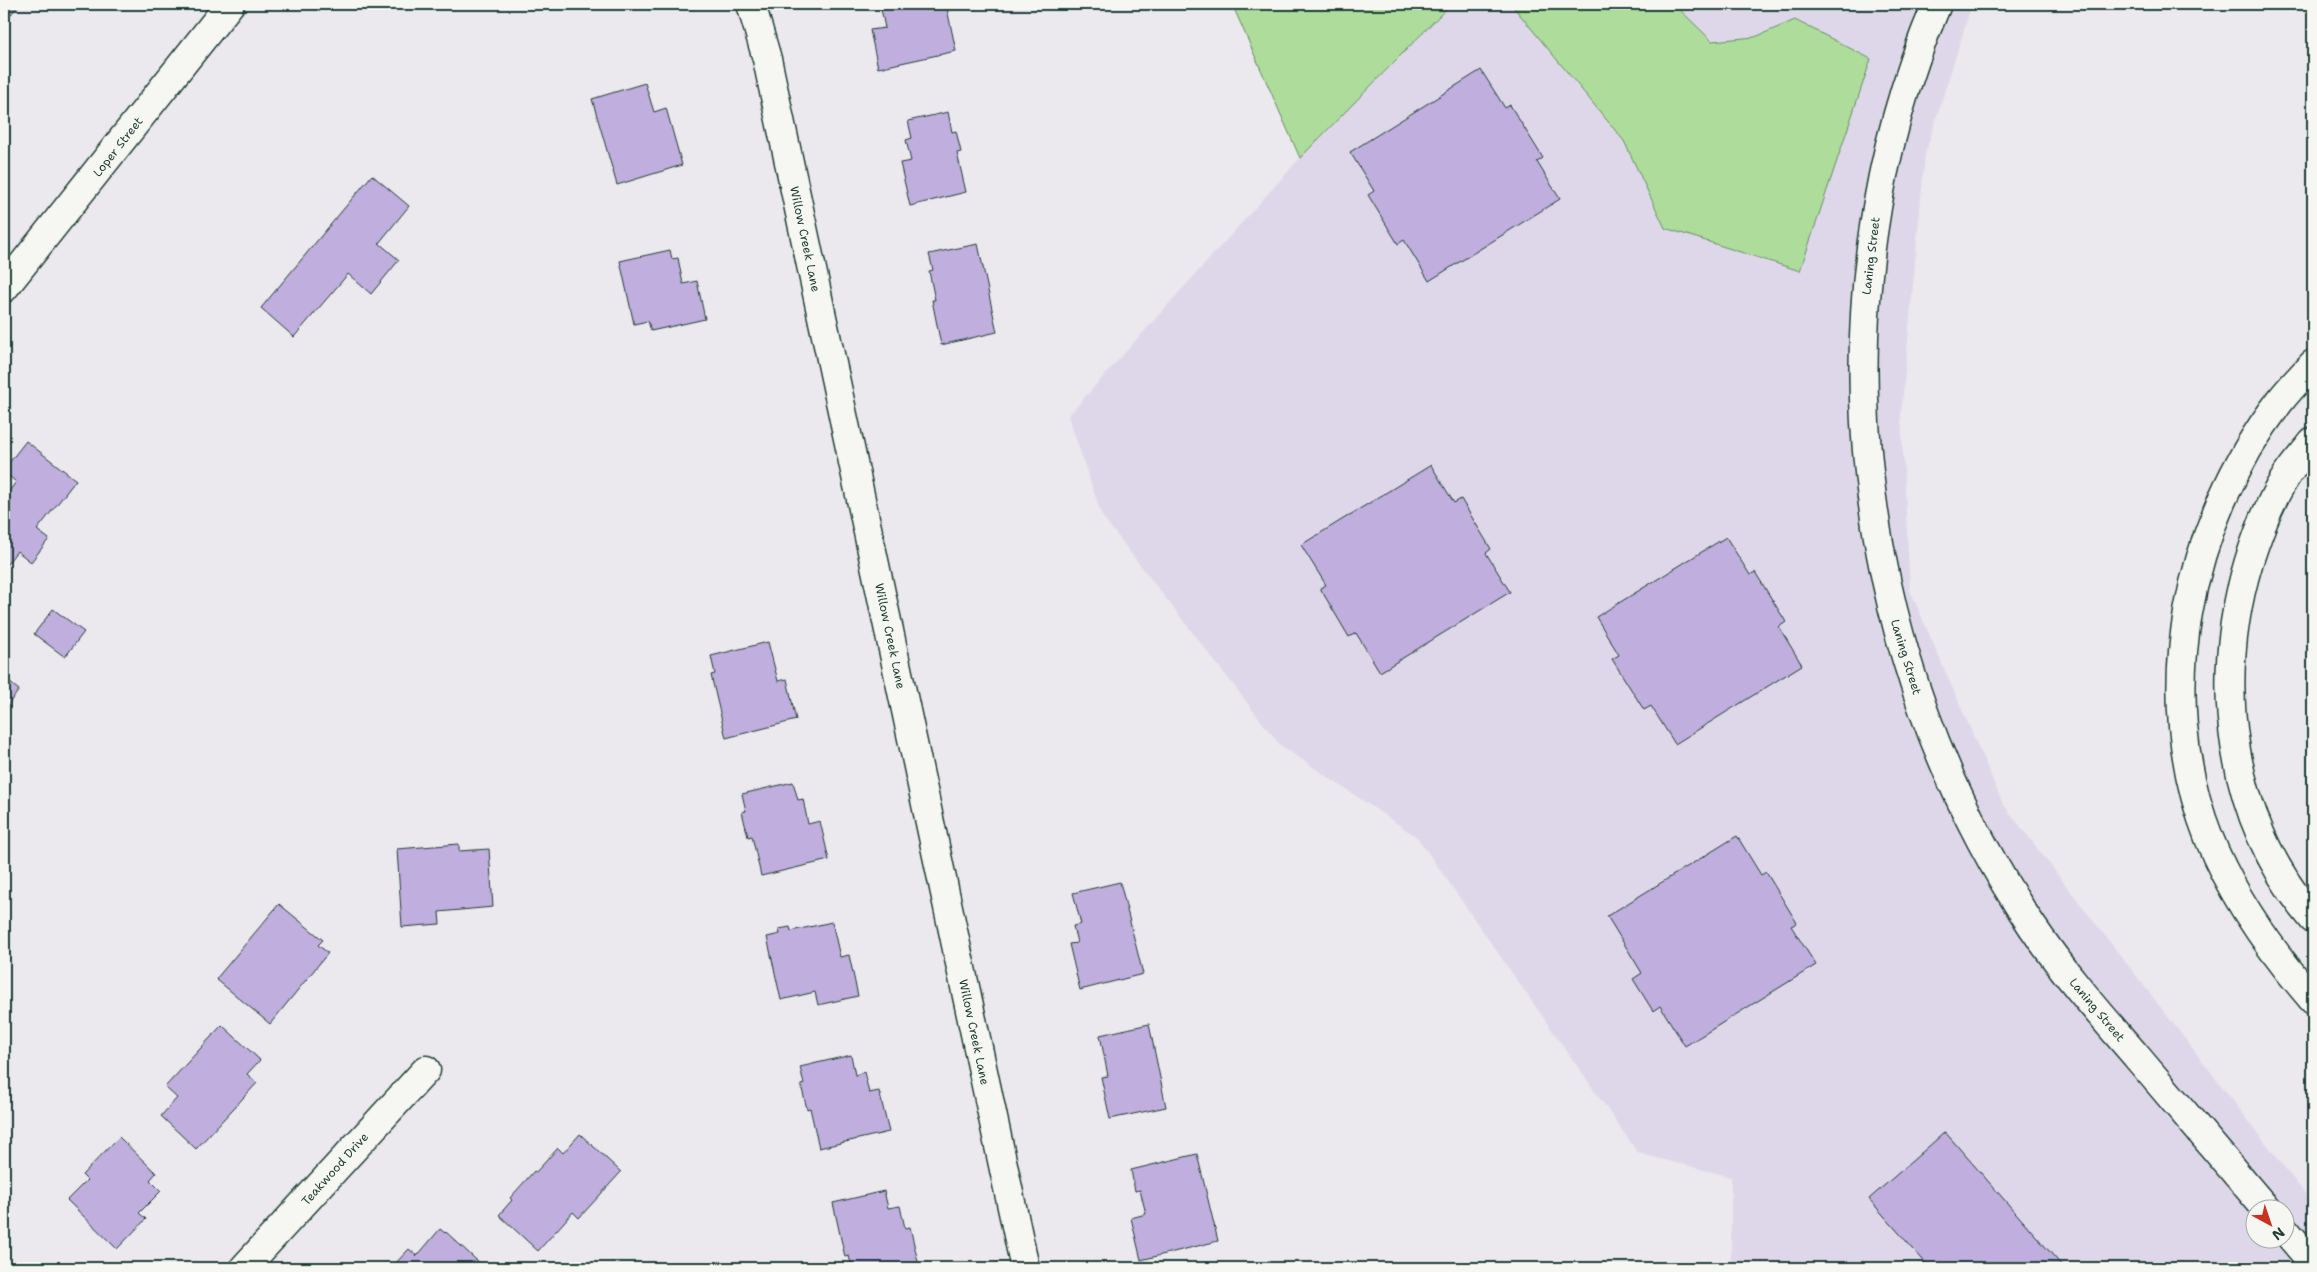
<svg xmlns="http://www.w3.org/2000/svg" width="2317" height="1272" font-family="'Shantell Sans',sans-serif">
<rect width="100%" height="100%" fill="#ebe8ee"/>
<filter id="ink" filterUnits="userSpaceOnUse"><feTurbulence type="fractalNoise" baseFrequency=".02" numOctaves="2"/><feDisplacementMap in="SourceGraphic" scale="10" xChannelSelector="R" yChannelSelector="G"/><feConvolveMatrix kernelMatrix="1 2 1 2 8 2 1 2 1" color-interpolation-filters="sRGB"/></filter>
<g filter="url(#ink)">
<path fill="#ded7e9" fill-rule="evenodd" d="M1451 4H1511L1624 141 1665 228 1800 271 1871 59 1795 20 1755 37 1712 41 1674 4H1972L1925 154 1901 415 1910 590 2003 804 2313 1204V1268H1731V1177L1638 1153 1417 837 1280 745 1102 516 1068 416 1300 158ZM2254 1210H2284V1240H2254Z"/>
<g fill="#addc9b" stroke="#668c68">
<path d="M1232 4H1451L1300 158Z"/>
<path d="M1511 4H1674L1712 41 1755 37 1795 20 1871 59 1800 271 1665 228 1624 141Z"/>
</g>
<g fill="#bfaede" stroke="#1f3d34">
<path d="M4 4H20L4 22Z"/>
<path d="M880 4H946L956 51 878 68 870 30 885 28Z"/>
<path d="M1481 70 1505 108 1510 105 1543 158 1537 162 1560 199 1429 281 1404 240 1398 244 1368 195 1374 191 1350 152Z"/>
<path d="M645 83 654 112 666 108 682 165 617 185 592 99Z"/>
<path d="M948 112 952 132 956 131 961 152 957 153 966 192 910 206 900 163 911 161 906 140 912 138 908 121Z"/>
<path d="M372 175 409 206 379 243 399 260 371 294 348 274 294 337 261 308Z"/>
<path d="M978 244 997 332 941 345 932 300H935L929 271 933 270 929 254Z"/>
<path d="M670 250 672 259 678 258 683 284 697 281 705 319 651 331 648 321 634 324 620 261Z"/>
<path d="M26 441 76 480 37 530 49 539 31 562 17 551 4 568V498L16 482 4 472V469Z"/>
<path d="M1431 465 1454 503 1461 499 1491 549 1486 553 1510 592 1380 672 1356 633 1349 637 1320 588 1326 585 1301 545Z"/>
<path d="M1726 537 1750 575 1755 572 1786 622 1779 627 1802 665 1675 744 1651 706 1644 710 1612 659 1619 655 1596 617Z"/>
<path d="M53 609 84 632 65 657 34 634Z"/>
<path d="M768 642 778 681 787 679 796 720 726 738 711 675 715 674 711 656Z"/>
<path d="M4 678 19 690 4 710Z"/>
<path d="M793 782 798 800 803 799 808 824 820 821 829 860 761 876 752 836 748 837 742 812 746 811 742 794Z"/>
<path d="M1737 836 1761 875 1766 872 1797 923 1791 926 1816 965 1685 1046 1660 1006 1653 1011 1633 979 1642 973 1607 916Z"/>
<path d="M459 844V851L489 849 493 907 439 912 440 924 402 927 397 849Z"/>
<path d="M1120 882 1143 974 1080 990 1069 944 1077 943 1073 926 1081 924 1073 893Z"/>
<path d="M279 904 323 940 318 945 328 953 270 1024 216 979Z"/>
<path d="M832 922 840 957 849 955 858 996 818 1005 815 992 781 1000 767 937 780 934 779 929 790 927 791 931Z"/>
<path d="M1149 1024 1166 1107 1110 1119 1101 1077 1108 1076 1100 1035Z"/>
<path d="M222 1025 260 1060 247 1074 257 1083 196 1149 161 1116 177 1098 165 1087Z"/>
<path d="M851 1055 855 1075 864 1072 869 1093 879 1091 889 1132 819 1148 810 1108 807 1109 801 1085 804 1084 800 1067Z"/>
<path d="M1945 1132 2064 1268H1930L1869 1199Z"/>
<path d="M580 1134 621 1172 579 1218 573 1212 538 1251 499 1215 512 1200 510 1198 534 1171 536 1172 558 1148 563 1153Z"/>
<path d="M119 1137 156 1173 150 1180 161 1191 139 1213 146 1219 117 1249 67 1200 87 1180 82 1175Z"/>
<path d="M1197 1154 1218 1241 1141 1260 1131 1218 1146 1214 1140 1190 1135 1191 1131 1170Z"/>
<path d="M884 1191 888 1208 900 1206 905 1228 910 1227 919 1266 910 1268H852L849 1256 845 1257 833 1203Z"/>
<path d="M440 1229 445 1233 446 1232 485 1268H391L409 1249 417 1256Z"/>
</g>
<g fill="none" stroke-linecap="round" stroke-linejoin="round">
<defs>
<g id="street">
<path d="M751 4 767 59 1025 1268"/>
<path d="M4 288 230 4"/>
<path d="M244 1268 426 1070"/>
</g>
<g id="secondary">
<path d="M1937 4C1809 300 1853 659 2032 926 2063 972 2100 1014 2137 1057 2180 1108 2224 1159 2267 1210"/>
<path d="M2284 1229 2313 1263"/>
</g>
<g id="highway">
<path d="M2313 364C2302 376 2290 388 2280 401 2187 523 2152 694 2209 838 2232 897 2272 952 2313 1000"/>
<path d="M2313 442C2304 454 2293 465 2285 478 2269 503 2258 533 2249 561 2212 683 2229 819 2313 919"/>
</g>
</defs>
<use href="#street" stroke="#1f3d34" stroke-width="31"/>
<use href="#secondary" stroke="#1f3d34" stroke-width="31"/>
<use href="#highway" stroke="#1f3d34" stroke-width="31"/>
<use href="#street" stroke="#f6f6f2" stroke-width="28"/>
<use href="#secondary" stroke="#f6f6f2" stroke-width="28"/>
<use href="#highway" stroke="#f6f6f2" stroke-width="28"/>
</g>
</g>
<g text-anchor="middle" stroke-width="5" stroke-linejoin="round" paint-order="stroke">
<g font-size="12" fill="#1f3d34" stroke="#f6f6f2">
<text transform="translate(118 147) rotate(-52)" y="4">Loper Street</text>
<text transform="translate(805 239) rotate(78)" y="4">Willow Creek Lane</text>
<text transform="translate(1871 256) rotate(-83)" y="4">Laning Street</text>
<text transform="translate(890 636) rotate(78)" y="4">Willow Creek Lane</text>
<text transform="translate(1906 657) rotate(73)" y="4">Laning Street</text>
<text transform="translate(2097 1010) rotate(50)" y="4">Laning Street</text>
<text transform="translate(974 1032) rotate(78)" y="4">Willow Creek Lane</text>
<text transform="translate(335 1169) rotate(-48)" y="4">Teakwood Drive</text>
</g>
</g>
<rect width="2317" height="1272" fill="none" stroke="#f6f6f2" stroke-width="20"/>
<rect x="10" y="10" width="2297" height="1252" fill="none" stroke="#1f3d34" stroke-width="2" filter="url(#ink)"/>
<g transform="translate(2270 1224) rotate(140)"><circle r="24" fill="#f6f6f2" stroke="#a0aca6"/>
<path d="M0-4L9 19L0 12L-9 19Z" fill="#c8321e"/>
<text y="-8" font-size="14" font-weight="bold" text-anchor="middle" fill="#1f3d34">N</text>
</g>
</svg>
